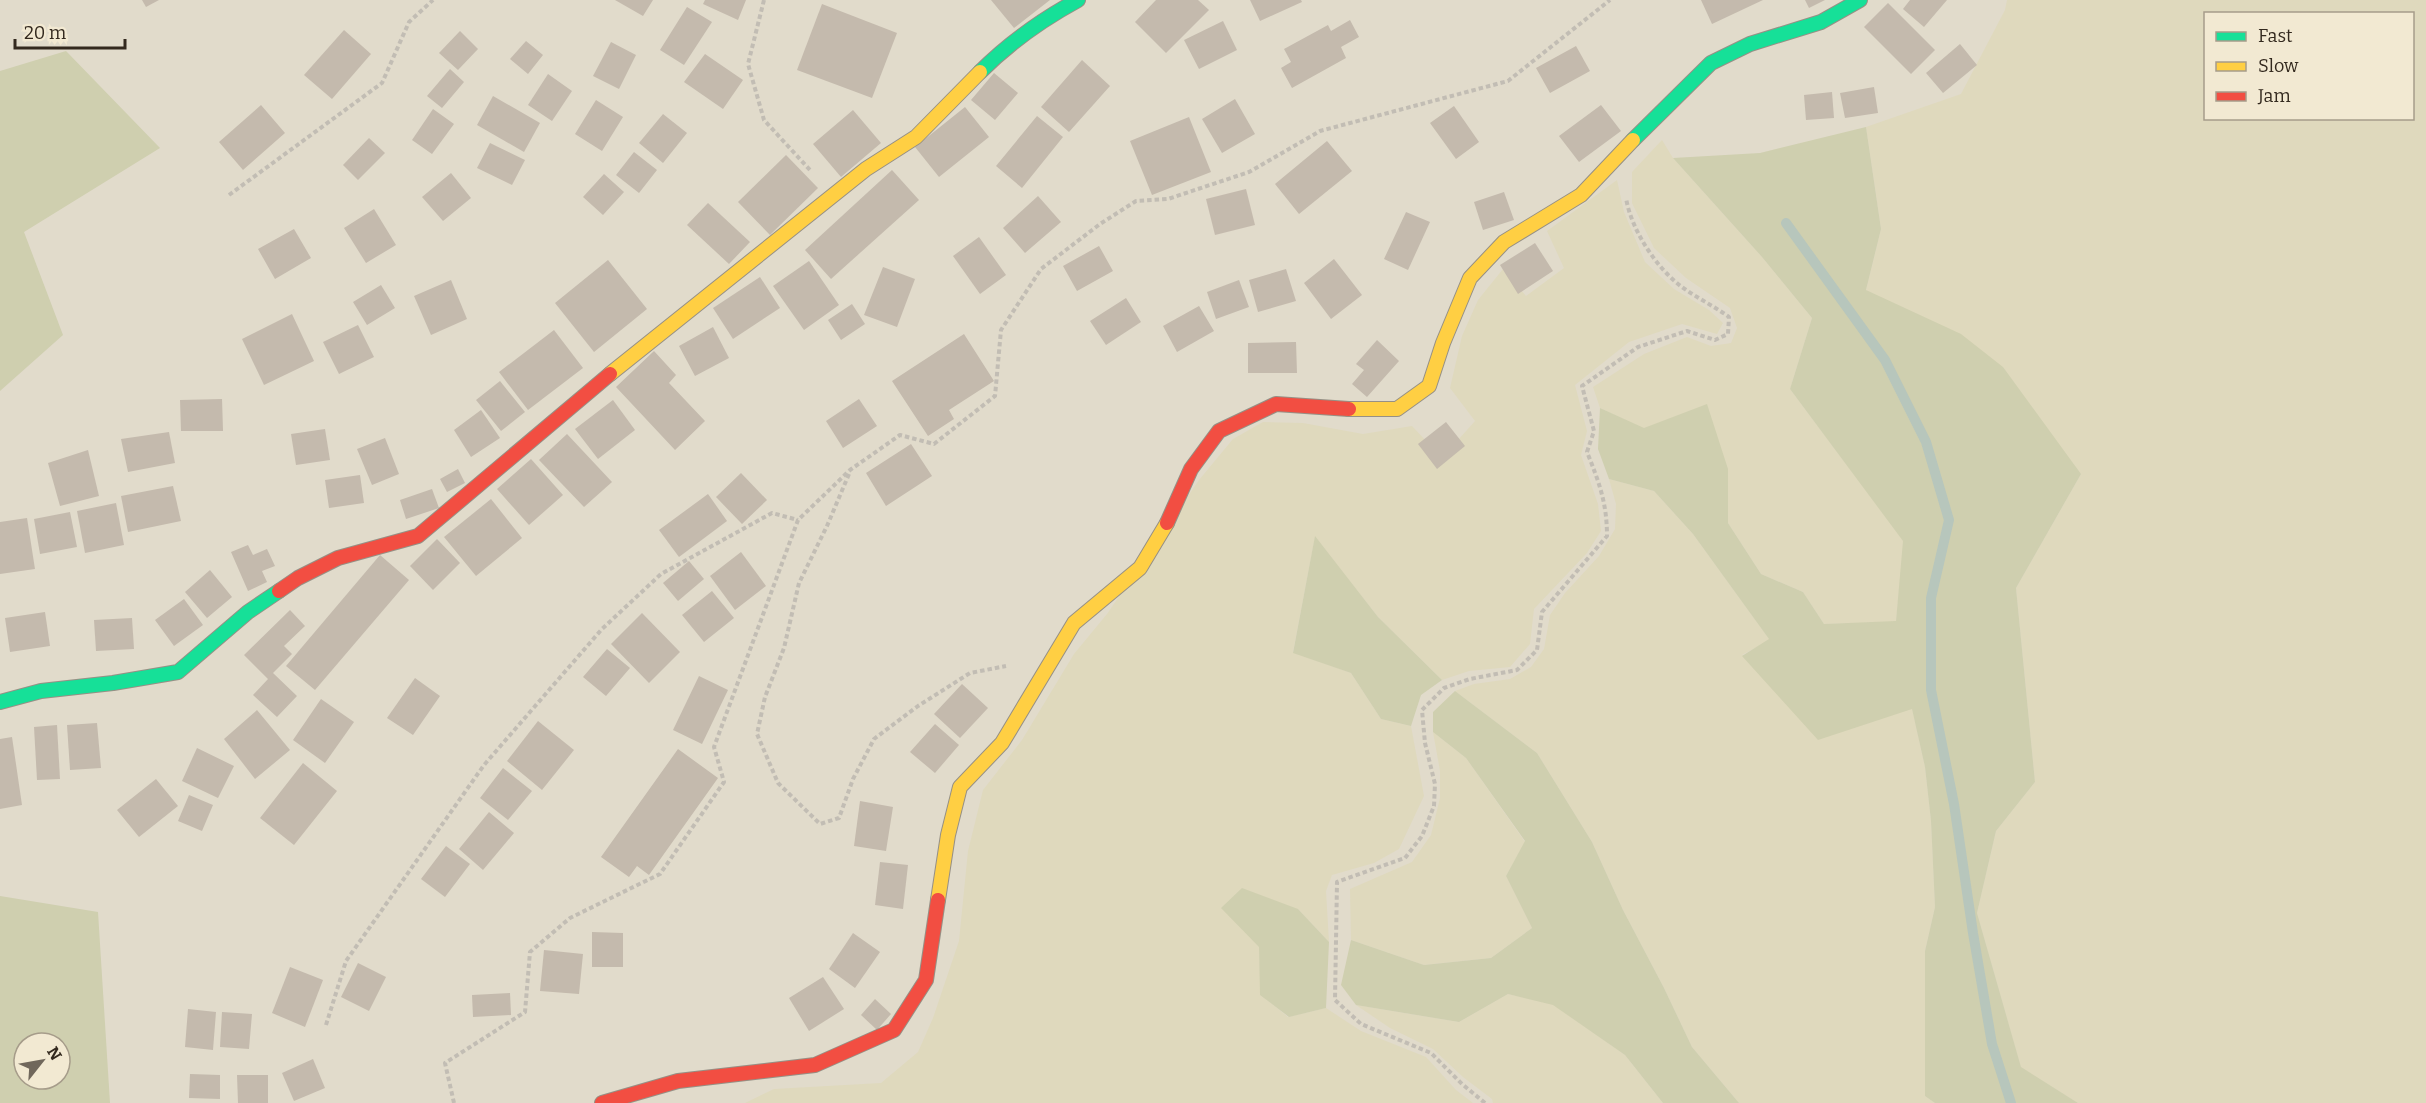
<svg xmlns="http://www.w3.org/2000/svg" width="2426" height="1103" font-family="Bitter,serif">
<rect width="100%" height="100%" fill="#e1dbcb"/>
<g fill="#dfd9bd" fill-rule="evenodd">
<path d="M2007 0H2426V1103H2078L2021 1068 1977 913 1996 831 2035 782 2016 588 2081 474 1866 290 1881 229 1866 127 1961 94 2005 10ZM2206 14H2412V118H2206Z"/>
<path d="M1662 140 1673 158 1762 257 1812 318 1790 389 1904 541 1896 622 1824 624 1803 592 1761 574 1728 523V469L1600 408 1593 387 1644 354 1687 337 1711 346 1731 343 1737 328 1730 308 1686 278 1654 248 1632 203V172Z"/>
<path d="M1617 180 1624 212 1645 262 1674 289 1709 310 1723 323 1717 334 1682 324 1629 342 1575 385 1587 431 1581 455 1598 504 1601 531 1587 553 1534 609 1530 644 1510 667 1469 671 1442 680 1378 617 1315 537 1293 652 1351 673 1381 719 1411 726 1424 796 1399 849 1374 863 1332 875 1326 891 1329 942 1298 909 1259 947 1261 995 1288 1017 1326 1008 1361 1031 1426 1057 1456 1090 1473 1103H745L774 1089 881 1083 918 1052 933 1018 959 941 968 851 983 790 1022 740 1074 654 1107 614 1199 480 1233 439 1263 422 1303 423 1363 434 1412 426 1442 458 1475 421 1450 388 1462 336 1478 300 1503 269 1526 296 1564 268 1547 231Z"/>
<path d="M1609 479 1654 491 1693 534 1770 640 1742 655 1912 708 1925 767 1931 821 1935 907 1925 951V1096L1935 1103H1739L1692 1047 1664 988 1623 910 1592 842 1537 753 1455 691 1474 684 1510 679 1531 667 1544 649 1550 615 1565 593 1599 556 1615 529 1616 504Z"/>
<path d="M1433 732 1466 758 1525 842 1506 876 1532 928 1491 958 1424 965 1351 940 1350 889 1412 862 1431 835 1440 798V771Z"/>
<path d="M1508 994 1553 1004 1625 1055 1663 1103H1493L1492 1099 1463 1077 1433 1049 1390 1028 1356 1005 1459 1022Z"/>
</g>
<g fill="#cfcfaf" fill-rule="evenodd">
<path d="M66 51 160 148 24 232 63 335 0 391V71Z"/>
<path d="M1866 127 1881 229 1866 290 1961 334 2003 367 2081 474 2016 588 2035 782 1996 831 1977 913 2021 1067 2078 1103H1935L1925 1096V951L1935 907 1931 821 1925 767 1912 709 1818 740 1742 656 1769 639 1693 534 1654 491 1609 479 1598 449 1600 408 1644 428 1707 404 1728 469V523L1761 574 1803 592 1824 624 1896 621 1903 541 1790 389 1812 318 1762 257 1673 158 1760 153Z"/>
<path d="M1315 536 1378 617 1442 680 1421 695 1411 726 1381 719 1351 673 1293 653Z"/>
<path d="M1455 691 1537 753 1592 842 1623 910 1664 988 1692 1047 1739 1103H1663L1625 1055 1553 1005 1508 994 1459 1022 1356 1005 1341 985 1351 940 1424 965 1491 958 1532 928 1506 876 1525 841 1466 758 1433 732V712Z"/>
<path d="M1242 888 1298 909 1329 942 1326 1008 1289 1017 1260 995 1259 947 1221 908Z"/>
<path d="M0 896 98 912 110 1103H0ZM24 1043H60V1079H24Z"/>
</g>
<g fill="none" stroke-linecap="round" stroke-linejoin="round">
<path stroke="#b7c6bc" stroke-width="10" d="M1786 223 1885 360 1926 442 1949 520 1931 598V690L1954 804 1973 933 1992 1044 2011 1103"/>
</g>
<g fill="#c4baad">
<path d="M142 0H159L146 7Z"/>
<path d="M615 0H653L643 16Z"/>
<path d="M705 0H746L738 20 703 4Z"/>
<path d="M991 0H1050L1014 28Z"/>
<path d="M1156 0H1198L1209 10 1166 53 1135 22Z"/>
<path d="M1250 0H1301L1302 2 1260 21Z"/>
<path d="M1701 0H1763L1712 24Z"/>
<path d="M1805 0H1825L1809 8Z"/>
<path d="M1910 0H1947L1924 27 1903 9Z"/>
<path d="M1888 3 1935 50 1911 74 1864 27Z"/>
<path d="M822 4 897 33 872 98 797 70Z"/>
<path d="M687 7 712 22 684 65 660 50Z"/>
<path d="M1350 20 1359 37 1341 47 1346 58 1292 88 1281 68 1291 62 1284 49 1328 25 1331 31Z"/>
<path d="M1223 21 1237 50 1199 69 1184 40Z"/>
<path d="M344 30 371 54 332 99 304 75Z"/>
<path d="M460 31 478 49 458 70 439 53Z"/>
<path d="M526 41 543 55 528 74 510 59Z"/>
<path d="M611 42 636 55 619 89 593 76Z"/>
<path d="M1960 44 1977 65 1943 93 1926 73Z"/>
<path d="M1576 46 1590 71 1550 93 1536 68Z"/>
<path d="M705 54 743 80 723 109 684 82Z"/>
<path d="M1082 60 1110 86 1069 132 1041 107Z"/>
<path d="M450 69 464 82 442 108 427 96Z"/>
<path d="M994 73 1018 93 995 120 971 100Z"/>
<path d="M548 74 572 91 552 121 528 105Z"/>
<path d="M1874 87 1878 113 1845 118 1840 93Z"/>
<path d="M1832 92 1834 118 1806 120 1804 95Z"/>
<path d="M493 96 540 123 524 152 477 125Z"/>
<path d="M1235 99 1255 134 1222 153 1202 119Z"/>
<path d="M596 100 623 117 602 151 575 134Z"/>
<path d="M261 105 285 133 243 170 219 142Z"/>
<path d="M1601 105 1621 131 1579 162 1559 136Z"/>
<path d="M1454 106 1479 142 1456 159 1430 123Z"/>
<path d="M965 107 989 137 939 177 915 147Z"/>
<path d="M433 109 454 124 432 154 412 140Z"/>
<path d="M853 110 881 143 841 177 813 144Z"/>
<path d="M663 114 687 133 663 163 639 143Z"/>
<path d="M1037 116 1063 137 1022 188 996 166Z"/>
<path d="M1189 117 1211 172 1152 195 1130 141Z"/>
<path d="M369 138 385 153 358 180 343 165Z"/>
<path d="M1327 141 1352 171 1299 214 1275 184Z"/>
<path d="M490 143 525 160 512 185 477 168Z"/>
<path d="M634 152 657 170 639 193 616 175Z"/>
<path d="M786 155 818 188 770 235 738 202Z"/>
<path d="M892 170 919 200 831 279 805 250Z"/>
<path d="M451 173 471 198 443 221 422 197Z"/>
<path d="M604 174 624 192 603 215 583 197Z"/>
<path d="M1246 189 1255 225 1215 235 1206 199Z"/>
<path d="M1504 192 1514 220 1483 230 1474 202Z"/>
<path d="M1038 196 1061 222 1025 253 1003 228Z"/>
<path d="M708 203 750 242 729 264 687 225Z"/>
<path d="M374 209 396 245 366 263 344 228Z"/>
<path d="M1406 212 1430 222 1408 270 1384 259Z"/>
<path d="M294 229 311 258 275 279 258 249Z"/>
<path d="M979 237 1006 275 980 294 953 256Z"/>
<path d="M1535 243 1553 271 1518 294 1500 265Z"/>
<path d="M1099 246 1113 271 1077 291 1063 266Z"/>
<path d="M1334 259 1362 295 1331 319 1304 283Z"/>
<path d="M608 260 647 309 594 352 555 303Z"/>
<path d="M809 261 839 305 804 330 773 286Z"/>
<path d="M883 267 915 279 897 327 864 315Z"/>
<path d="M1286 269 1296 301 1258 312 1249 280Z"/>
<path d="M760 277 780 308 733 339 713 308Z"/>
<path d="M451 280 467 319 431 335 414 296Z"/>
<path d="M1239 280 1249 307 1216 319 1207 292Z"/>
<path d="M381 285 395 308 367 325 353 302Z"/>
<path d="M1126 298 1141 322 1106 345 1090 321Z"/>
<path d="M852 304 865 324 841 340 828 320Z"/>
<path d="M1199 306 1214 331 1177 352 1163 326Z"/>
<path d="M292 314 314 361 264 385 242 339Z"/>
<path d="M358 325 374 357 339 374 323 342Z"/>
<path d="M713 327 729 358 695 376 679 346Z"/>
<path d="M554 330 583 368 528 410 499 372Z"/>
<path d="M964 334 994 381 949 410 954 419 928 436 892 381Z"/>
<path d="M1377 340 1399 361 1367 397 1352 384 1364 370 1356 364Z"/>
<path d="M1296 342 1297 373H1248V343Z"/>
<path d="M654 351 676 375 669 383 705 421 675 450 616 387Z"/>
<path d="M500 381 525 412 501 431 476 400Z"/>
<path d="M222 399 223 431H181L180 400Z"/>
<path d="M859 399 877 426 843 448 826 421Z"/>
<path d="M613 400 635 430 598 459 575 429Z"/>
<path d="M481 410 500 438 471 457 454 430Z"/>
<path d="M1446 422 1465 446 1437 469 1418 444Z"/>
<path d="M325 429 330 460 296 465 291 434Z"/>
<path d="M169 432 175 463 128 472 121 439Z"/>
<path d="M567 434 612 482 584 507 539 460Z"/>
<path d="M385 438 399 474 372 485 357 449Z"/>
<path d="M911 444 932 476 886 506 866 473Z"/>
<path d="M88 450 99 496 60 506 48 463Z"/>
<path d="M531 459 563 495 529 525 497 489Z"/>
<path d="M458 469 465 483 447 492 440 479Z"/>
<path d="M741 473 767 500 742 524 716 497Z"/>
<path d="M360 475 364 503 329 508 325 480Z"/>
<path d="M173 486 181 521 128 532 121 496Z"/>
<path d="M432 489 439 508 406 519 400 500Z"/>
<path d="M708 494 727 521 679 557 659 530Z"/>
<path d="M491 499 522 538 476 576 444 537Z"/>
<path d="M116 503 124 545 85 553 77 511Z"/>
<path d="M70 512 77 547 40 554 34 519Z"/>
<path d="M27 518 35 569 0 574V522Z"/>
<path d="M437 539 460 563 433 590 410 566Z"/>
<path d="M248 545 253 555 267 549 275 566 262 571 267 582 248 591 231 552Z"/>
<path d="M741 552 766 586 735 610 710 576Z"/>
<path d="M380 555 409 580 315 690 286 666Z"/>
<path d="M689 561 704 579 678 601 663 583Z"/>
<path d="M210 570 232 597 207 618 185 592Z"/>
<path d="M712 591 734 618 704 642 682 615Z"/>
<path d="M184 599 203 625 174 646 155 620Z"/>
<path d="M290 610 305 626 284 646 292 654 273 673 297 696 277 717 253 695 268 679 244 655Z"/>
<path d="M45 612 50 646 10 652 5 618Z"/>
<path d="M642 613 680 652 649 683 611 644Z"/>
<path d="M132 618 134 649 96 651 94 620Z"/>
<path d="M607 649 630 668 606 696 583 677Z"/>
<path d="M699 676 728 690 702 744 673 730Z"/>
<path d="M415 678 440 696 413 735 387 718Z"/>
<path d="M962 684 988 708 960 738 934 714Z"/>
<path d="M321 699 354 722 325 763 293 740Z"/>
<path d="M257 710 290 750 255 779 224 739Z"/>
<path d="M538 721 574 750 542 790 507 761Z"/>
<path d="M97 723 101 768 70 770 67 725Z"/>
<path d="M935 724 959 745 935 773 910 752Z"/>
<path d="M57 725 60 779 37 780 34 727Z"/>
<path d="M12 737 22 805 0 809V739Z"/>
<path d="M197 748 234 766 218 798 182 781Z"/>
<path d="M678 749 718 778 649 875 637 866 629 877 601 857Z"/>
<path d="M303 763 337 791 294 845 260 818Z"/>
<path d="M503 768 532 791 508 820 480 798Z"/>
<path d="M156 779 178 806 139 837 117 810Z"/>
<path d="M189 795 213 805 202 831 178 821Z"/>
<path d="M860 801 893 807 886 851 854 846Z"/>
<path d="M489 812 514 833 483 870 459 849Z"/>
<path d="M446 846 470 864 445 897 421 879Z"/>
<path d="M880 862 908 865 903 909 875 905Z"/>
<path d="M592 932 623 933V967H592Z"/>
<path d="M853 933 880 952 855 988 829 969Z"/>
<path d="M544 950 583 954 579 994 540 991Z"/>
<path d="M358 963 386 977 369 1011 341 997Z"/>
<path d="M290 967 323 980 305 1027 272 1013Z"/>
<path d="M823 977 844 1009 809 1031 789 998Z"/>
<path d="M510 993 511 1015 473 1017 472 995Z"/>
<path d="M875 999 891 1014 877 1030 861 1015Z"/>
<path d="M188 1009 216 1012 213 1050 185 1047Z"/>
<path d="M222 1012 252 1014 249 1049 220 1047Z"/>
<path d="M313 1059 325 1088 294 1101 282 1073Z"/>
<path d="M190 1074 220 1075V1099L189 1098Z"/>
<path d="M237 1075H268V1103H238Z"/>
</g>
<g fill="none" stroke-linecap="round" stroke-linejoin="round">
<defs>
<g id="fast">
<path d="M980 72C1008 44 1043 19 1078 0"/>
<path d="M1633 140 1711 63 1750 44 1821 22 1860 0"/>
<path d="M0 702 41 691 113 683 178 672 248 612 279 591"/>
</g>
<g id="slow">
<path d="M610 374 866 169 916 137 980 72"/>
<path d="M1349 409H1397L1429 386 1443 343 1470 278 1504 242 1581 195 1633 140"/>
<path d="M938 900 948 835 960 787 1002 743 1074 623 1140 568 1167 523"/>
</g>
<g id="jam">
<path d="M1167 523 1191 469 1219 431 1276 404 1349 409"/>
<path d="M279 591 298 578 338 558 418 536 610 374"/>
<path d="M602 1103 678 1081 815 1065 894 1030 926 980 938 900"/>
</g>
</defs>
<use href="#fast" stroke="#969085" stroke-width="16"/>
<use href="#slow" stroke="#969085" stroke-width="16"/>
<use href="#jam" stroke="#969085" stroke-width="16"/>
<g stroke="#c2bdb4" stroke-width="4" stroke-dasharray="4.5 3" stroke-linecap="butt">
<path d="M764 0 748 64 764 120 810 170"/>
<path d="M229 195 382 83 409 22 433 0"/>
<path d="M849 474 827 526 799 583 784 648 765 697 757 734 778 783 820 824 839 818 853 779 874 739 918 706 970 673 1006 666"/>
<path d="M326 1025 346 961 484 765 602 629 661 574 772 513 798 520"/>
<path d="M454 1103 445 1063 525 1012 530 952 570 918 660 874 724 782 714 747 798 520 850 470 900 435 934 444 995 396 1001 330 1041 269 1100 224 1136 201 1168 199 1249 172 1320 131 1508 81 1610 0"/>
<path d="M1485 1103 1462 1084 1431 1053 1361 1024 1335 1000 1337 882 1405 858 1422 836 1434 806 1435 784 1425 743 1422 710 1444 688 1470 679 1517 670 1537 650 1542 612 1607 536C1607 503 1599 482 1587 452L1594 431 1582 386 1638 347 1687 331 1715 340 1728 334 1729 317C1714 306 1697 298 1682 287 1656 268 1631 229 1626 198"/>
</g>
<use href="#fast" stroke="#16e098" stroke-width="14"/>
<use href="#slow" stroke="#ffcf43" stroke-width="14"/>
<use href="#jam" stroke="#f24e42" stroke-width="14"/>
</g>
<rect x="2204" y="12" width="210" height="108" fill="#f2e9d2" stroke="#a69c8a" stroke-width="1.5"/>
<rect x="2216" y="32" width="30" height="9" fill="#16e098" stroke="#a69c8a" stroke-width="1.5"/>
<text x="2258" y="42" font-size="18" fill="#33291e">Fast</text>
<rect x="2216" y="62" width="30" height="9" fill="#ffcf43" stroke="#a69c8a" stroke-width="1.5"/>
<text x="2258" y="72" font-size="18" fill="#33291e">Slow</text>
<rect x="2216" y="92" width="30" height="9" fill="#f24e42" stroke="#a69c8a" stroke-width="1.5"/>
<text x="2258" y="102" font-size="18" fill="#33291e">Jam</text>
<g transform="translate(42 1061) rotate(59)"><circle r="28" fill="#f2e9d2" stroke="#a69c8a" stroke-width="1.5"/>
<path d="M0-4.5L10 22L0 15L-10 22Z" fill="#70675b"/>
<text y="-9" font-size="16" font-weight="bold" text-anchor="middle" fill="#33291e">N</text>
</g>
<path d="M15 39v9h110v-9" fill="none" stroke="#33291e" stroke-width="3"/>
<text x="24" y="39" font-size="18" fill="#33291e" stroke="#f2e9d2" stroke-width="4.5" paint-order="stroke">20 m</text>
</svg>
